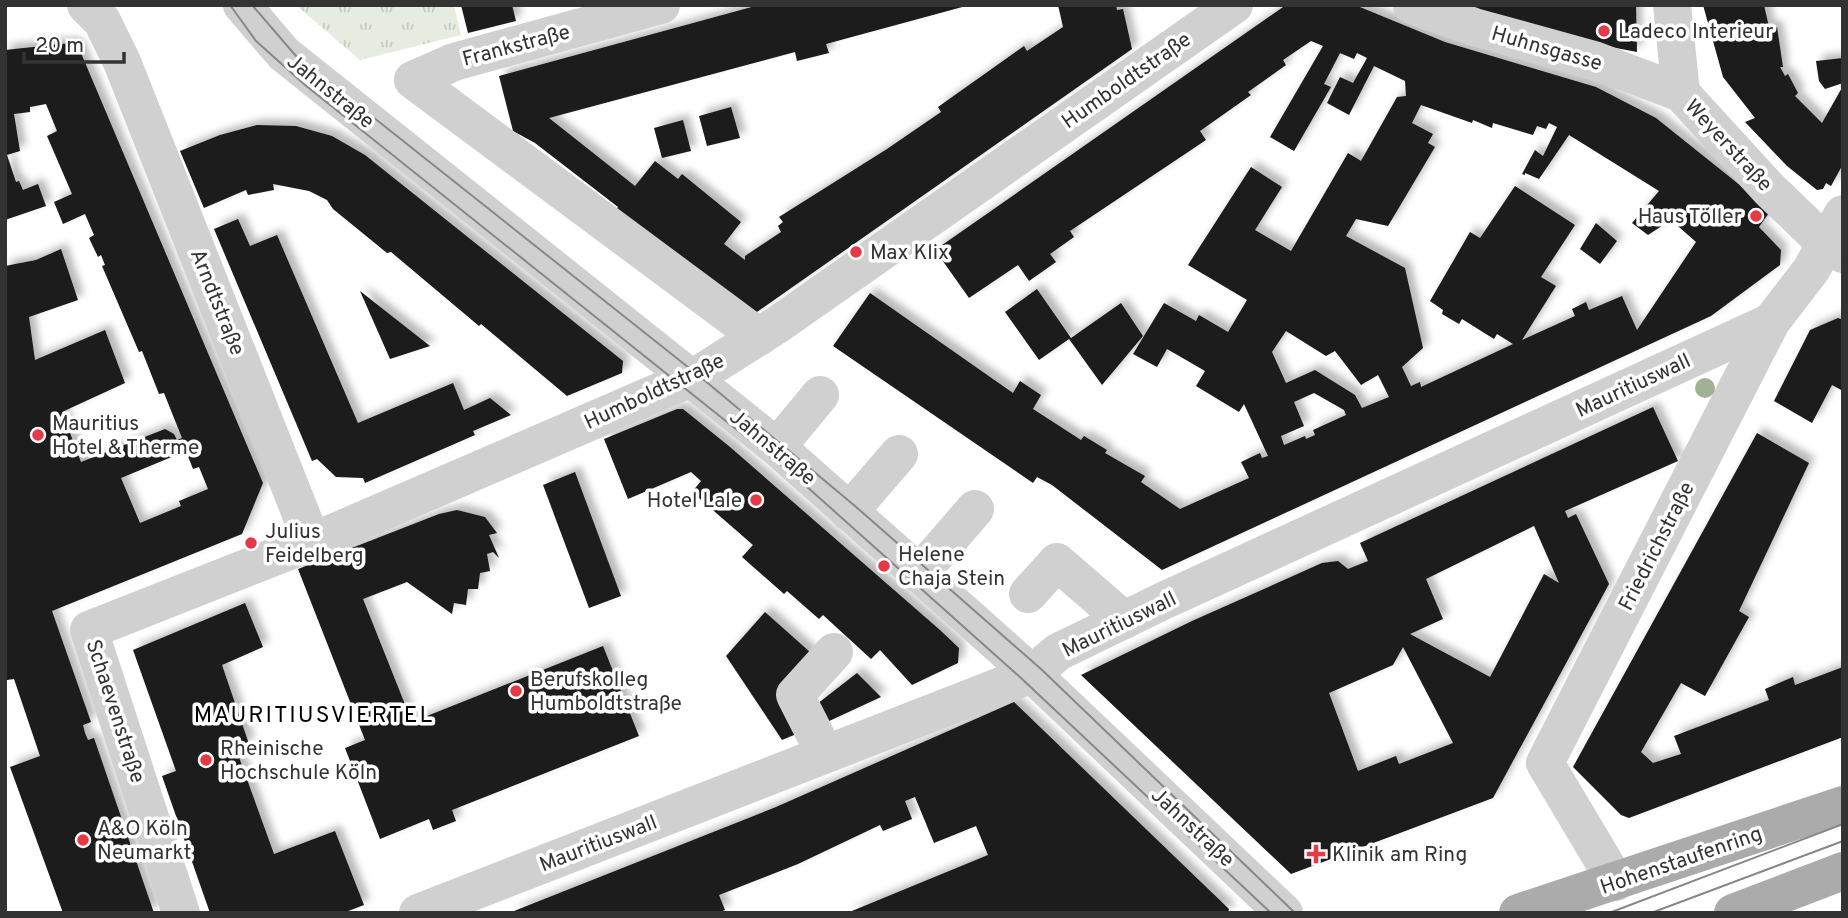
<svg xmlns="http://www.w3.org/2000/svg" width="1848" height="918" font-family="Overpass,sans-serif">
<defs>
<pattern id="park-tufts" width="24" height="20" patternUnits="userSpaceOnUse" patternTransform="scale(1.75)"><rect width="24" height="20" fill="#e6ecdf"/><path d="M3 7l-1-3M5 7V3M7 7l1-3M15 17l-1-3M17 17v-4M19 17l1-3" fill="none" stroke="#c6cbc0"/></pattern>
<filter id="shadow"><feDropShadow dx="6" dy="-6" stdDeviation="3.5" flood-color="#0004"/></filter>
</defs>
<rect width="100%" height="100%" fill="#fff"/>
<path fill="url(#park-tufts)" d="M296 5H454L461 35 360 60Z"/>
<g fill="#1a1a1a" fill-rule="evenodd" filter="url(#shadow)">
<path d="M461 5H512L516 21 468 33Z"/>
<path d="M759 5 966 6 826 44 829 53 797 61 795 52 549 118 635 186 655 161 678 179 682 174 741 222 724 244 745 260V256L781 232 778 226 783 222 779 217 887 149 941 112 938 107 1024 46 1027 51 1063 27 1058 5H1116L1117 10 1123 9 1132 49 747 319 616 210 618 207 535 143 513 131 499 76Z"/>
<path d="M1286 5H1355L1445 42 1596 87 1656 118 1771 210 1759 227 1781 250 1780 265 1711 316 1162 570 1052 485 1037 477 1033 483 833 346 870 293 1013 393 1020 381 1041 395 1033 409 1081 440 1084 436 1107 450 1105 453 1145 476 1141 482 1180 509 1249 478 1241 462 1260 453 1262 458 1268 456 1244 404 1239 412 1196 386 1205 371 1167 349 1157 367 1133 354 1164 303 1196 321 1199 315 1228 332 1247 300 1188 265 1251 167 1282 187 1255 230 1291 251 1348 153 1361 161 1397 97 1406 96 1405 81 1374 66 1349 115 1327 103 1340 77 1353 83 1367 58 1357 53 1354 59 1340 53 1324 84 1331 87 1294 151 1270 137 1323 46 1311 41 1283 60 1286 65 1248 92 1251 95 1200 131 1206 140 1070 231 1074 237 1050 254 1056 262 1029 281 1018 265 969 298 935 250ZM1421 105 1472 123 1473 120 1492 128 1493 123 1533 135 1537 126 1546 129 1549 123 1557 127 1543 156 1535 150 1522 174 1525 175V173L1539 179 1569 135 1659 191 1632 223 1648 235 1671 220 1696 242 1637 330 1622 296 1589 310 1586 302 1572 309 1575 316 1522 340 1556 286 1541 277 1575 225 1515 186 1480 238 1470 232 1430 301 1443 310 1442 314 1459 324 1462 319 1494 339 1497 334 1513 344 1421 387 1420 382 1411 386 1402 367 1423 348 1405 268 1346 236 1356 219 1388 226 1435 147 1428 143 1433 134 1412 123ZM1286 331 1326 356 1335 351 1361 385 1378 375 1389 397 1362 408 1355 395 1315 370 1286 383 1272 352ZM1314 393 1344 410 1346 415 1313 430 1315 435 1306 439 1305 436 1284 445 1281 436 1304 426 1294 402Z"/>
<path d="M1467 5H1636L1637 52 1569 39Z"/>
<path d="M1703 5H1764L1769 27H1777L1783 67H1780L1785 76 1788 74 1798 93 1795 96 1822 123 1843 86V164L1831 186 1826 183 1823 189 1817 190 1787 166 1745 122 1755 118 1723 77Z"/>
<path d="M71 43 78 46 263 483 242 534 52 611 91 722 83 725 85 733 88 740 94 738 154 913H63L10 767 40 756 14 679 7 680 5 675V266L36 260 61 249 78 300 29 317 35 360 105 330 125 383 62 412 81 462 165 429 174 434 177 440 182 438 164 393 159 394 142 351 139 352 102 266 105 265 101 255 98 257 89 238 94 235 85 214 63 224 54 202 72 194 47 136 57 131 46 104 30 107V112L14 114 20 151 7 155 16 182 19 181 23 190 38 184 46 206 5 220V50ZM186 451 193 469 199 467 208 489 179 501 181 506 140 523 121 478Z"/>
<path d="M1843 58V83L1825 89 1819 81 1816 61Z"/>
<path d="M731 107 740 138 707 146 699 116Z"/>
<path d="M683 120 691 151 662 158 654 128Z"/>
<path d="M257 125 296 126 332 136 365 155 623 361 622 373 567 396 481 324 479 326 391 252 387 253 333 209 327 200 309 191 273 184 274 190 248 195 246 190 204 208 180 151 220 135Z"/>
<path d="M238 219 250 246 277 235 358 423 453 383 464 410 490 398 511 415 473 431 475 435 365 483 363 478 336 477 317 459 312 461 214 229Z"/>
<path d="M1596 223 1617 241 1600 264 1580 249Z"/>
<path d="M1037 289 1071 338 1121 303 1143 336 1102 385 1069 339 1039 360 1005 312Z"/>
<path d="M360 291 430 346 390 359Z"/>
<path d="M1838 318 1843 320V391L1832 385 1812 423 1774 401 1810 330Z"/>
<path d="M1653 407 1678 461 1565 511 1568 518 1576 514 1609 584 1493 798 1291 874 1081 675 1192 621 1322 563 1338 561 1348 569 1368 561 1360 543ZM1534 526 1559 583 1544 574 1490 677 1410 634 1443 619 1426 579ZM1403 647 1453 743 1399 764 1396 756 1358 771 1329 693 1393 665Z"/>
<path d="M677 409H683L730 447 940 630 959 648 958 663 912 685 880 650 871 659 823 615 819 619 787 591 784 594 742 557 753 545 692 492 701 481 691 472 628 499 604 439Z"/>
<path d="M1757 433 1809 463 1739 611 1749 617 1705 696 1681 683 1641 752 1653 763 1681 754 1674 736 1769 700 1765 689 1793 677 1795 685 1843 667V737L1629 818 1621 815 1573 767Z"/>
<path d="M575 472 621 596 589 608 543 485Z"/>
<path d="M457 510 485 517 497 533 489 535 499 558 493 552 487 554 490 571 480 573 478 589H468L466 605 454 603 452 614 407 582 363 599 412 722 603 646 639 736 452 810 456 821 433 830 429 819 380 839 345 748 365 740 298 569 439 514Z"/>
<path d="M245 603 263 647 222 665 249 744 236 749 274 854 335 831 364 905 343 913H210L162 776 176 771 133 650Z"/>
<path d="M765 612 810 652 806 730 782 740 726 656Z"/>
<path d="M857 673 881 697 827 722 817 704Z"/>
<path d="M1014 702 1229 909 1228 913H847L988 855 976 826 934 843 915 797 905 801 912 819 883 831 880 825 798 864 719 895 725 910 718 913H509L776 807Z"/>
</g>
<g fill="none" stroke-linecap="round" stroke-linejoin="round">
<g stroke="#d0d0d0" stroke-width="38">
<path d="M86 5 102 21 122 62 312 542"/>
<path d="M242 5 284 54 777 447 1032 674 1284 913"/>
<path d="M661 5 454 62 413 80 759 337"/>
<path d="M1412 5 1474 27 1594 60 1681 93"/>
<path d="M1672 5 1681 93 1769 189 1826 244 1843 254"/>
<path d="M777 447 820 395"/>
<path d="M849 512 899 454"/>
<path d="M919 574 975 509"/>
<path d="M1028 594 1057 562 1124 620"/>
<path d="M825 754 795 695 834 652"/>
<path d="M1616 882 1545 763 1771 322 1811 270 1843 214"/>
<path d="M181 913 89 630 312 542 698 375 777 325 1234 5"/>
<path d="M418 913 1032 674 1058 652 1163 601 1771 322"/>
</g>
<g stroke="#ababab" stroke-width="38">
<path d="M1518 913 1843 805"/>
<path d="M1733 913 1843 871"/>
</g>
<g stroke="#888" stroke-width="2">
<path d="M230 5 256 41 305 85 796 477 1021 678 1271 913"/>
<path d="M252 5 296 56 698 375 855 506 1041 669 1295 913"/>
<path d="M1609 913 1843 824"/>
<path d="M1651 913 1843 841"/>
</g>
</g>
<circle fill="#a2b095" cx="1705" cy="388" r="10"/>
<g fill="#e63946" stroke="#fff" stroke-width="2.5">
<circle cx="1604" cy="31" r="7"/>
<circle cx="1756" cy="216" r="7"/>
<circle cx="856" cy="252" r="7"/>
<circle cx="38" cy="435" r="7"/>
<circle cx="756" cy="500" r="7"/>
<circle cx="251" cy="543" r="7"/>
<circle cx="884" cy="566" r="7"/>
<circle cx="516" cy="691" r="7"/>
<circle cx="206" cy="760" r="7"/>
<circle cx="83" cy="840" r="7"/>
<path d="M1312.5 843.5h7v7h7v7h-7v7h-7v-7h-7v-7h7z"/>
</g>
<g text-anchor="middle" stroke-width="7" stroke-linejoin="round" paint-order="stroke">
<g font-size="21" fill="#333" stroke="#fff" text-anchor="start">
<text x="1618" y="38">Ladeco Interieur</text>
<text x="1742" y="223" text-anchor="end">Haus Töller</text>
<text x="870" y="259">Max Klix</text>
<text x="52" y="430">Mauritius<tspan x="52" dy="24">Hotel &amp; Therme</tspan></text>
<text x="742" y="507" text-anchor="end">Hotel Lale</text>
<text x="265" y="538">Julius<tspan x="265" dy="24">Feidelberg</tspan></text>
<text x="898" y="561">Helene<tspan x="898" dy="24">Chaja Stein</tspan></text>
<text x="530" y="686">Berufskolleg<tspan x="530" dy="24">Humboldtstraße</tspan></text>
<text x="220" y="755">Rheinische<tspan x="220" dy="24">Hochschule Köln</tspan></text>
<text x="97" y="835">A&amp;O Köln<tspan x="97" dy="24">Neumarkt</tspan></text>
<text x="1332" y="861">Klinik am Ring</text>
</g>
<g font-size="21" fill="#333" stroke="#fff">
<text transform="translate(516 45) rotate(-15)" y="7">Frankstraße</text>
<text transform="translate(1547 48) rotate(16)" y="7">Huhnsgasse</text>
<text transform="translate(1126 80) rotate(-35)" y="7">Humboldtstraße</text>
<text transform="translate(331 91) rotate(39)" y="7">Jahnstraße</text>
<text transform="translate(1729 145) rotate(47)" y="7">Weyerstraße</text>
<text transform="translate(218 302) rotate(68)" y="7">Arndtstraße</text>
<text transform="translate(1633 385) rotate(-25)" y="7">Mauritiuswall</text>
<text transform="translate(654 391) rotate(-25)" y="7">Humboldtstraße</text>
<text transform="translate(773 447) rotate(40)" y="7">Jahnstraße</text>
<text transform="translate(1656 546) rotate(-63)" y="7">Friedrichstraße</text>
<text transform="translate(1119 624) rotate(-26)" y="7">Mauritiuswall</text>
<text transform="translate(116 711) rotate(72)" y="7">Schaevenstraße</text>
<text transform="translate(1193 827) rotate(43)" y="7">Jahnstraße</text>
<text transform="translate(598 843) rotate(-21)" y="7">Mauritiuswall</text>
<text transform="translate(1681 860) rotate(-19)" y="7">Hohenstaufenring</text>
</g>
<g font-size="23" letter-spacing="2" fill="#000" stroke="#fff">
<text x="314" y="722">MAURITIUSVIERTEL</text>
</g>
</g>
<rect width="1848" height="918" fill="none" stroke="#333333" stroke-width="14"/>
<path d="M24 52v10h100v-10" fill="none" stroke="#333333" stroke-width="3.5"/>
<text x="35" y="52" font-size="21" fill="#333333" stroke="#ffffff" stroke-width="5" paint-order="stroke">20 m</text>
</svg>
